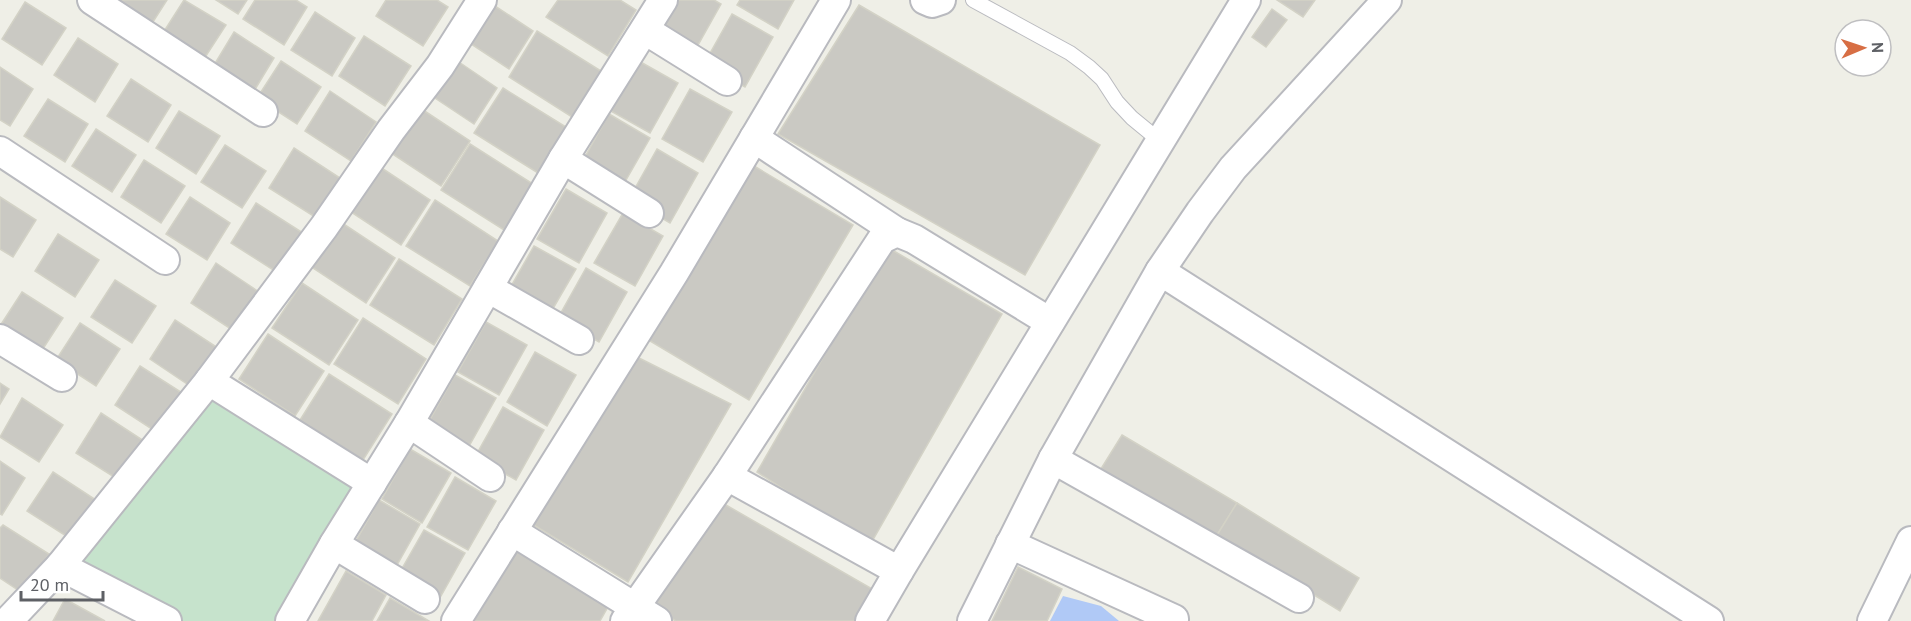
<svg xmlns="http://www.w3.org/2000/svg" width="1911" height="621" font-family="'PT Sans',sans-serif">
<rect width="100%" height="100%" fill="#efefe7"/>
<path fill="#c6e3cc" d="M213 389 372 483 291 621H141L68 572Z"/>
<path fill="#b0c9f6" d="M1063 596 1101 606 1119 621H1050Z"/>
<g fill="#cac9c3" stroke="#d3d2c6" stroke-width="1.5">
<path d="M111 0H167L151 25Z"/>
<path d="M184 0 226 25 202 62 161 36Z"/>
<path d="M216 0H247L238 14Z"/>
<path d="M255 0H296L307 7 284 45 243 19Z"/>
<path d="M386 0H437L448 7 423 46 376 16Z"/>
<path d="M486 0 533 31 509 69 462 38Z"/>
<path d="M558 0H620L636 10 608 56 546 17Z"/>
<path d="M669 0H714L721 4 693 54 652 31Z"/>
<path d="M740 0H794L778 29 737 5Z"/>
<path d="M1277 0H1315L1303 17Z"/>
<path d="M25 2 66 28 42 65 2 39Z"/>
<path d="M859 5 1100 145 1025 275 778 134Z"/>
<path d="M1272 9 1287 20 1266 47 1252 37Z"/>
<path d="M315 12 355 38 332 76 291 50Z"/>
<path d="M732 14 773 37 745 87 704 64Z"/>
<path d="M537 31 601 71 572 117 509 77Z"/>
<path d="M234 32 274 58 251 96 211 70Z"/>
<path d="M364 36 411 66 385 106 339 76Z"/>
<path d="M78 38 118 64 95 102 54 75Z"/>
<path d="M453 58 497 88 474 124 429 94Z"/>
<path d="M637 60 678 83 650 133 609 110Z"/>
<path d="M281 61 321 87 297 124 257 98Z"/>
<path d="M0 67 33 89 10 126 0 120Z"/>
<path d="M131 79 171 105 148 142 107 116Z"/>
<path d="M503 88 566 127 538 173 474 133Z"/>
<path d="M690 89 732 112 703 162 662 139Z"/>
<path d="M330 91 376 122 351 161 305 131Z"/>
<path d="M48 99 88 124 65 162 24 136Z"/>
<path d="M414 104 470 141 441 186 385 149Z"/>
<path d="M179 111 220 136 196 174 156 148Z"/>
<path d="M609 114 650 138 622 187 581 164Z"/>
<path d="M96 129 136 155 112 192 72 166Z"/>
<path d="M470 144 533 184 504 230 441 190Z"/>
<path d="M225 145 266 171 242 208 201 182Z"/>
<path d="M294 148 340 178 315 217 269 188Z"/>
<path d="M657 149 698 173 670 223 629 199Z"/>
<path d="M144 160 185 186 161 223 121 197Z"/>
<path d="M374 163 430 200 401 245 345 208Z"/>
<path d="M749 163 853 225 749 400 645 338Z"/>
<path d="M566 189 607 213 579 263 537 239Z"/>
<path d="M0 197 36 220 13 257 0 249Z"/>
<path d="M190 197 230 223 207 260 166 234Z"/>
<path d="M435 200 498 241 470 286 406 246Z"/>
<path d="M256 203 303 233 278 273 231 243Z"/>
<path d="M623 213 663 236 635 286 594 263Z"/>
<path d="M339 221 395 258 366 303 310 266Z"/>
<path d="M58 234 99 260 75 297 35 271Z"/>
<path d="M534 246 576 269 547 319 506 295Z"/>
<path d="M887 247 1002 314 870 545 757 472Z"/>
<path d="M399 259 462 299 434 345 370 305Z"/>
<path d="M216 263 262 294 237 333 191 303Z"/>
<path d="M586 268 627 292 599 342 558 318Z"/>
<path d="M115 280 156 306 132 343 91 317Z"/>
<path d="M302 283 358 320 329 365 272 328Z"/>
<path d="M22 292 63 318 39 355 0 326Z"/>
<path d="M363 318 426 359 398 404 334 364Z"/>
<path d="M175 320 221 350 196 390 150 359Z"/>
<path d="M486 322 527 345 499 395 458 372Z"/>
<path d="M80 323 120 349 96 386 56 360Z"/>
<path d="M268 334 324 371 295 416 239 379Z"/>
<path d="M535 352 576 375 547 426 507 402Z"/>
<path d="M635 356 731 404 628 582 532 524Z"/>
<path d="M140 366 187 396 161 435 115 405Z"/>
<path d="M329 374 392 414 363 460 300 420Z"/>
<path d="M455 375 496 398 468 448 427 425Z"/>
<path d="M0 383 9 389 0 404Z"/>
<path d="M22 398 63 425 39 462 0 437Z"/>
<path d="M503 407 544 430 516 480 475 457Z"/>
<path d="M101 413 147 443 122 482 76 453Z"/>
<path d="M1122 435 1237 503 1217 535 1099 472Z"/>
<path d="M410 449 451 473 422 523 382 499Z"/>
<path d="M0 461 25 478 2 515 0 514Z"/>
<path d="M53 472 99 502 74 541 27 511Z"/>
<path d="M455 477 496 501 468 550 427 527Z"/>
<path d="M379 500 420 524 392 574 351 550Z"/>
<path d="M719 501 874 590 856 621H676L652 608Z"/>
<path d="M1237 503 1359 578 1340 611 1217 535Z"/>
<path d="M3 525 49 554 24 594 0 578V528Z"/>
<path d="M424 530 465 553 437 603 396 579Z"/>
<path d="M518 546 613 598 600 621H474Z"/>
<path d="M1018 567 1062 589 1047 621H992Z"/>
<path d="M346 571 386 595 372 621H318Z"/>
<path d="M390 598 429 621H377Z"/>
<path d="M65 599 105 621H53Z"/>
</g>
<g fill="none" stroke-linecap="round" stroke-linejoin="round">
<defs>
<path id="lane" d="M973 0 1070 53 1089 67 1102 79 1117 102 1132 118 1160 141"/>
<g id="street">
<path d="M92 0 263 112"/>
<path d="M925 0 932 3 941 0"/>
<path d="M645 30 727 81"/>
<path d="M754 138 897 232"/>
<path d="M0 151 165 260"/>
<path d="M563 159 649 213"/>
<path d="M1160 271 1709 621"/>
<path d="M488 288 579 340"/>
<path d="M0 339 62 377"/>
<path d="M209 381 372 483"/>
<path d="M409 423 490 477"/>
<path d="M1053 459 1299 598"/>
<path d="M727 476 899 571"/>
<path d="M512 531 657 621"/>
<path d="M334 544 425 599"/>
<path d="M1010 544 1174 619"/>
<path d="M60 566 167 621"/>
<path d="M8 621 60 566 209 381 324 227 391 130 440 66 482 0"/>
<path d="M290 621 334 544 409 423 563 159 663 0"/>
<path d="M456 621 674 273 836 0"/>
<path d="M625 621 727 476 882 239 897 232 914 239 1050 322"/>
<path d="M870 621 899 571 1246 0"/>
<path d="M972 621 1053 459 1160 271 1200 212 1233 168 1387 0"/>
<path d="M1872 621 1911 541"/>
</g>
</defs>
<use href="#lane" stroke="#b9babf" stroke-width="16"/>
<use href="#street" stroke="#b9babf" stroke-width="32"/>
<use href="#lane" stroke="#fff" stroke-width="14"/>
<use href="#street" stroke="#fff" stroke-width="28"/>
</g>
<g transform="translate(1863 48) rotate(88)"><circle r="28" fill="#ffffff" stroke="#bfbfc1" stroke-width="1.5"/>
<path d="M0-4.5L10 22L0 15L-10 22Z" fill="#d76e44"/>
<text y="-9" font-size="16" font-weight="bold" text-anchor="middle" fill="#5e6065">N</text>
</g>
<path d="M21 591v9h82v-9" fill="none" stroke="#5e6065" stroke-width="3"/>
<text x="30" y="591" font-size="18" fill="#5e6065" stroke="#ffffff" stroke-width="4.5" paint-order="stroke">20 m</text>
</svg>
